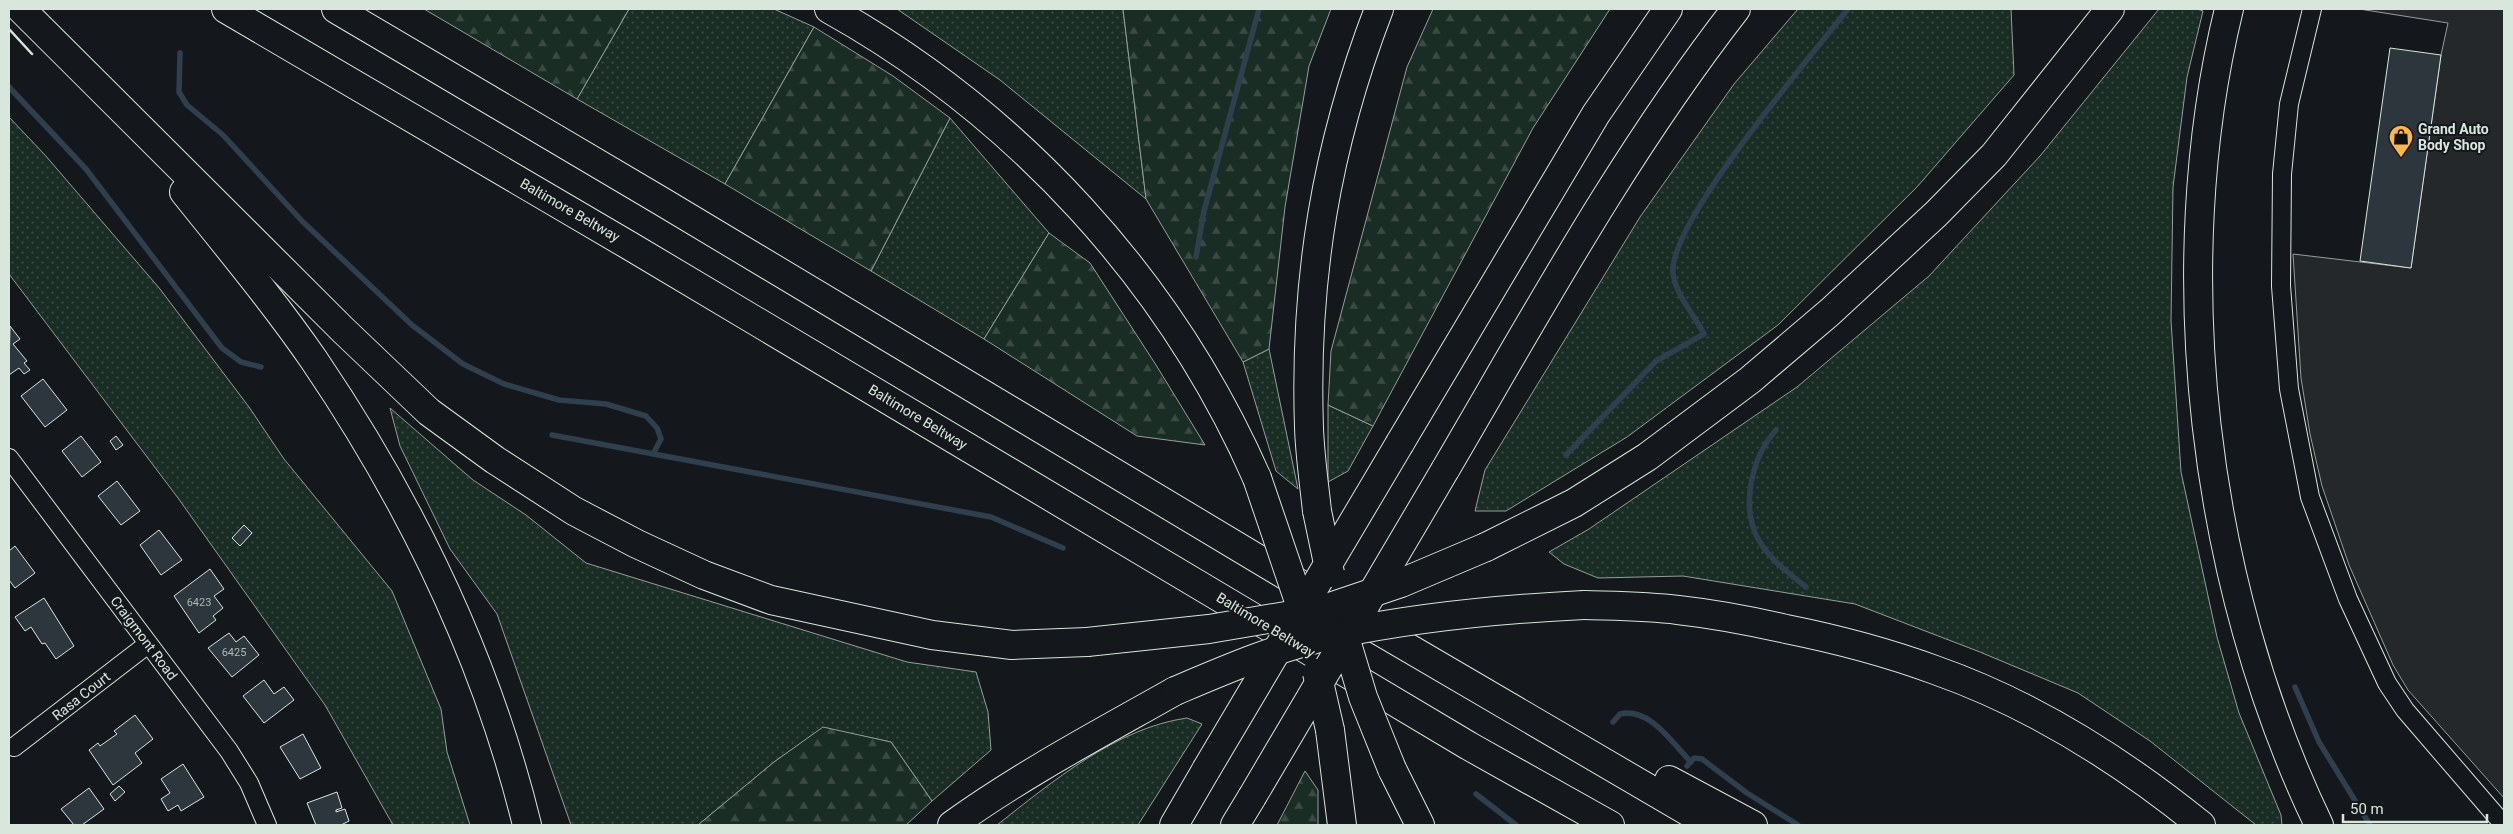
<svg xmlns="http://www.w3.org/2000/svg" width="2513" height="834" font-family="Roboto,sans-serif">
<defs>
<pattern id="grass-dots" width="8" height="8" patternUnits="userSpaceOnUse" patternTransform="scale(1.25)"><rect width="8" height="8" fill="#1a2d24"/><path d="M2 2h.1M6 6h.1" fill="none" stroke="#3b4b43" stroke-width="1.8" stroke-linecap="round"/></pattern>
<pattern id="forest-firs" width="22" height="20" patternUnits="userSpaceOnUse" patternTransform="scale(1.25)"><rect width="22" height="20" fill="#1a2d24"/><path d="M5 1l3.5 6h-7zM16 11l3.5 6h-7z" fill="#3b4b43"/></pattern>
</defs>
<rect width="100%" height="100%" fill="#14181c"/>
<g fill="url(#grass-dots)" stroke="#939e99">
<path d="M629 9H774L814 27 725 184 577 99Z"/>
<path d="M897 9H1123L1146 199 1000 80Z"/>
<path d="M1798 9H2011L2014 75 1917 187 1778 325 1627 437 1506 511H1475L1485 470 1640 217 1734 84Z"/>
<path d="M2159 9H2197L2203 11 2187 77 2173 187 2171 321 2181 472 2217 637 2239 713 2281 815 2282 825H2256L2150 741 2078 693 1980 652 1855 604 1683 576 1598 578 1564 564 1549 552 1589 529 1797 387 1929 276 2040 156Z"/>
<path d="M9 117 45 155 160 289 249 407 284 459 392 591 441 709 447 752 470 825H393L325 705 178 498 9 274Z"/>
<path d="M950 118 1049 233 984 339 871 271Z"/>
<path d="M1269 349 1298 489 1276 471 1243 362Z"/>
<path d="M1328 405 1373 426 1348 471 1328 482Z"/>
<path d="M390 408 473 480 526 515 586 563 907 662 976 672 988 712 991 750 932 801 891 742 823 728 774 762 698 825H571L497 614 450 549 400 446Z"/>
<path d="M1187 718 1202 724 1138 825H997C1052 782 1116 728 1187 718Z"/>
</g>
<g fill="url(#forest-firs)" stroke="#939e99">
<path d="M424 9H629L577 99Z"/>
<path d="M1123 9H1331L1309 66 1285 207 1269 349 1243 362 1146 199Z"/>
<path d="M1433 9H1610L1533 128 1373 426 1328 405 1331 351 1407 67Z"/>
<path d="M814 27 893 76 950 118 871 271 725 184Z"/>
<path d="M1049 233 1090 263 1156 365 1205 445 1137 436 984 339Z"/>
<path d="M823 727 891 742 932 801 906 825H698L774 762Z"/>
<path d="M1305 771 1318 790V825H1277Z"/>
</g>
<path fill="#24282b" stroke="#939e99" d="M2359 9H2504V798L2408 690 2393 665 2349 565 2322 486 2310 434 2301 378 2293 254 2411 268 2441 55 2448 23Z"/>
<g fill="none" stroke-linecap="round" stroke-linejoin="round">
<g stroke="#2f3f4d" stroke-width="5.5">
<path d="M180 53 179 92 187 105 223 135 302 221 412 325 463 364 504 384 559 400 606 404 646 416 657 428 661 439 653 454"/>
<path d="M9 87 86 169 222 348 241 362 261 367"/>
<path d="M1196 257 1204 211 1259 9"/>
<path d="M1776 430C1751 458 1739 510 1761 544 1773 562 1790 574 1806 587"/>
<path d="M552 435 991 517 1063 548"/>
<path d="M1566 455 1656 361 1704 334C1694 314 1676 296 1673 273 1668 223 1812 55 1848 9"/>
<path d="M2295 687 2319 742 2370 825"/>
<path d="M1613 722 1620 714C1650 707 1672 743 1691 762"/>
<path d="M1687 766 1694 758 1702 759 1747 793 1798 825"/>
<path d="M1476 794 1516 825"/>
</g>
</g>
<g fill="#2c363c" stroke="#d8e6dc">
<path d="M2390 48 2441 55 2411 268 2360 261Z"/>
<path d="M10 326 20 339 13 344 27 361 24 363 30 370 24 374 19 368 9 375Z"/>
<path d="M43 379 67 410 45 427 21 396Z"/>
<path d="M81 436 101 462 82 477 62 451Z"/>
<path d="M116 436 123 445 116 450 110 441Z"/>
<path d="M117 481 140 511 121 525 98 496Z"/>
<path d="M244 525 252 533 240 546 232 538Z"/>
<path d="M159 530 182 560 161 575 140 545Z"/>
<path d="M15 546 35 573 15 588 9 580V551Z"/>
<path d="M210 569 224 589 214 596 223 608 213 616 216 620 199 633 174 596Z"/>
<path d="M44 598 74 646 56 659 45 643 42 644 31 627 25 631 15 617Z"/>
<path d="M229 633 236 642 244 636 259 655 232 677 208 648Z"/>
<path d="M264 680 274 694 284 687 294 700 264 723 243 696Z"/>
<path d="M135 715 153 739 135 753 142 763 113 785 89 750 98 743 100 746 117 734 114 731Z"/>
<path d="M303 734 321 768 300 779 280 747Z"/>
<path d="M183 764 204 797 181 811 178 805 168 811 161 799 170 793 161 779Z"/>
<path d="M119 786 125 792 115 801 110 794Z"/>
<path d="M89 788 104 809 82 825H74L61 809Z"/>
<path d="M337 792 342 808 336 810V812L345 809 349 821 341 825H316L307 803Z"/>
</g>
<g fill="none" stroke-linecap="round" stroke-linejoin="round">
<defs>
<g id="minor">
<path d="M2312 9 2289 104 2282 174 2281 286 2289 389 2310 497 2348 599 2387 683 2405 710 2504 825"/>
<path d="M9 458 229 751 249 783 267 825"/>
<path d="M14 747 148 644"/>
</g>
<g id="motorway">
<path d="M21 9 343 330 429 412 495 460 574 511 637 544 704 575 771 600 932 635 1012 645 1087 642"/>
<path d="M226 9 630 246 1469 746 1610 825"/>
<path d="M336 9 661 201 1305 587"/>
<path d="M829 9C1017 114 1170 280 1257 478"/>
<path d="M2229 9C2165 270 2203 584 2319 825"/>
<path d="M184 192C228 247 274 302 314 360 411 503 486 657 527 825"/>
<path d="M1400 443 1596 114 1668 9"/>
<path d="M1445 470C1537 313 1624 153 1736 9"/>
<path d="M1317 511C1314 483 1310 456 1309 428 1304 280 1326 147 1379 9"/>
<path d="M1486 547 1574 503 1647 457 1750 380 1830 312 1936 214 1994 155 2110 9"/>
<path d="M1584 605C1615 606 1647 606 1678 610 1714 614 1751 621 1786 629 1836 639 1886 652 1935 670 2032 704 2122 761 2201 825"/>
<path d="M1359 619 1711 825"/>
<path d="M1330 730 1342 825"/>
<path d="M1392 769 1420 825"/>
<path d="M1669 780 1753 825"/>
<path d="M952 825C1023 774 1099 734 1175 691"/>
<path d="M1174 825 1206 770"/>
<path d="M1235 825 1252 797"/>
</g>
</defs>
<use href="#minor" stroke="#d8e6dc" stroke-width="20"/>
<use href="#motorway" stroke="#d8e6dc" stroke-width="30"/>
<use href="#minor" stroke="#14181c" stroke-width="18"/>
<use href="#motorway" stroke="#14181c" stroke-width="28"/>
<defs>
<g id="motorway-bridge">
<path d="M1257 478 1305 619"/>
<path d="M1317 511 1330 573"/>
<path d="M1342 627 1363 697 1392 769"/>
<path d="M1087 642 1209 629 1321 610 1401 583 1486 547"/>
<path d="M1317 673 1330 730"/>
<path d="M1175 691C1227 669 1280 646 1336 634 1418 617 1501 609 1584 605"/>
<path d="M1206 770 1400 443"/>
<path d="M1252 797 1445 470"/>
</g>
</defs>
<use href="#motorway-bridge" stroke="#d8e6dc" stroke-width="30" stroke-linecap="butt"/>
<use href="#motorway-bridge" stroke="#14181c" stroke-width="28"/>
<path stroke="#d8e6dc" stroke-width="2.5" d="M9 29 32 54"/>
</g>
<defs>
<symbol id="shop-pin" viewBox="-11 -11 22 30"><path d="M0 17L-7.5 6A9.5 9.5 0 1 1 7.5 6Z" fill="#ffb74d" stroke="#14181c"/><path d="M-5-2.5h2.3a2.7 3.5 0 0 1 5.4 0H5L5.5 6h-11ZM-1.5-2.5h3a1.5 2.3 0 0 0-3 0Z" fill="#111"/></symbol>
</defs>
<g fill-rule="evenodd">
<use href="#shop-pin" x="2387" y="123" width="28" height="38"/>
</g>
<g text-anchor="middle" stroke-width="4" stroke-linejoin="round" paint-order="stroke">
<g font-size="11" fill="#adbab4">
<text x="199" y="606">6423</text>
<text x="234" y="656">6425</text>
</g>
<g font-size="14" font-weight="bold" fill="#d8e6dc" stroke="#14181c" text-anchor="start">
<text x="2418" y="134">Grand Auto<tspan x="2418" dy="16">Body Shop</tspan></text>
</g>
<g font-size="14" fill="#d8e6dc" stroke="#14181c">
<text transform="translate(570 210) rotate(30)" y="5">Baltimore Beltway</text>
<text transform="translate(918 417) rotate(31)" y="5">Baltimore Beltway</text>
<text transform="translate(1266 625) rotate(31)" y="5">Baltimore Beltway</text>
<text transform="translate(144 638) rotate(53)" y="5">Craigmont Road</text>
<text transform="translate(81 696) rotate(-38)" y="5">Rasa Court</text>
</g>
</g>
<rect width="2513" height="834" fill="none" stroke="#d8e6dc" stroke-width="20"/>
<path d="M2343 814v8h144v-8" fill="none" stroke="#d8e6dc" stroke-width="2.5"/>
<text x="2350" y="814" font-size="15" fill="#d8e6dc" stroke="#14181c" stroke-width="4" paint-order="stroke">50 m</text>
</svg>
